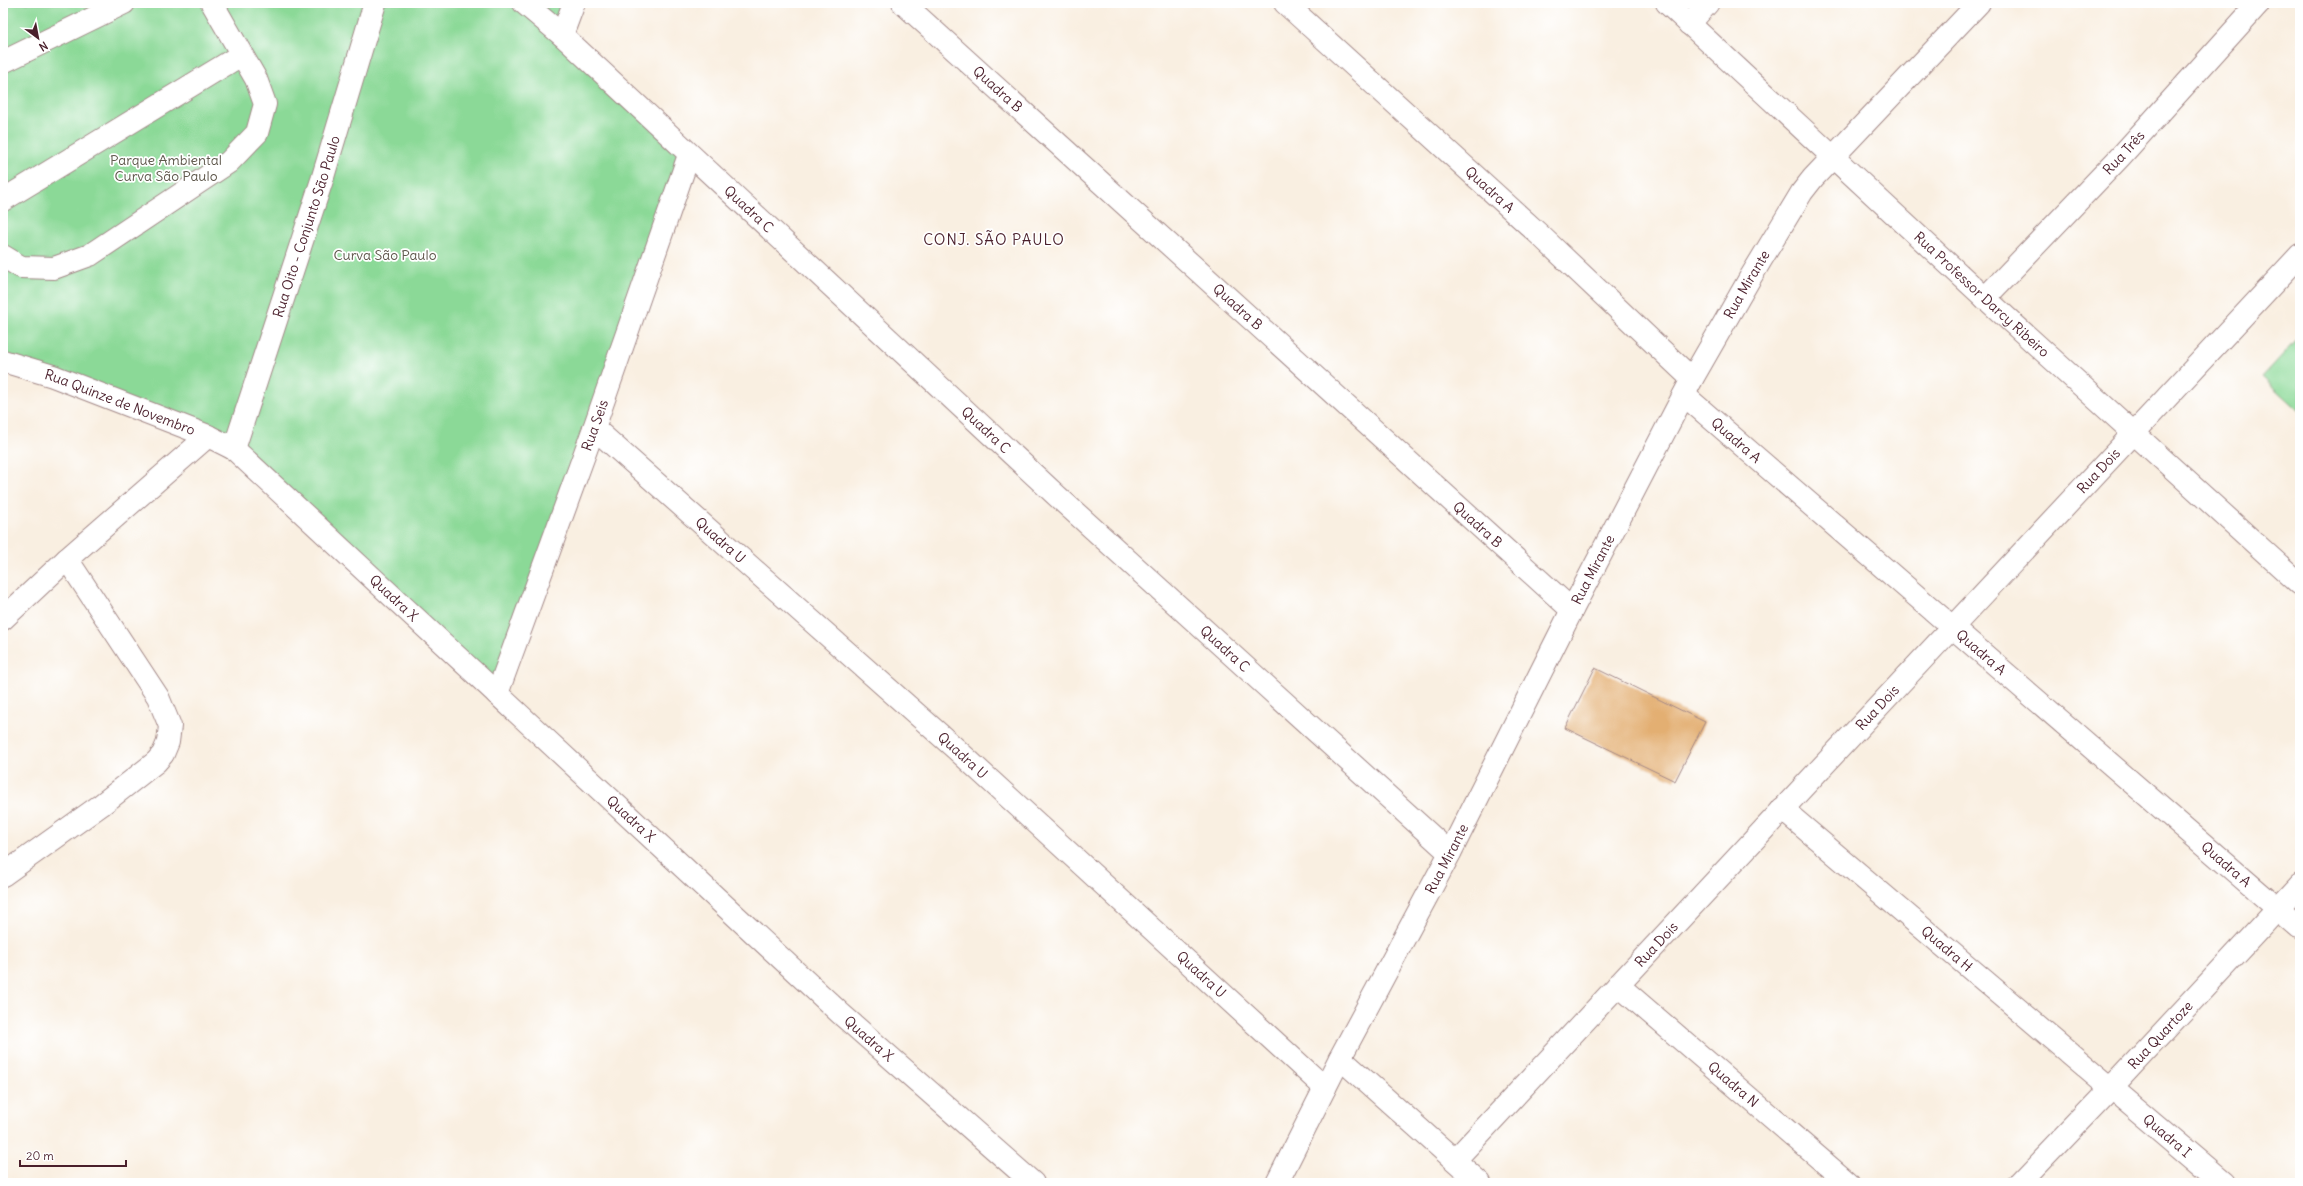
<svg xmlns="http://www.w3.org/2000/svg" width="2303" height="1186" font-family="Delius,sans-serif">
<rect width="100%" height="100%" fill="#fff"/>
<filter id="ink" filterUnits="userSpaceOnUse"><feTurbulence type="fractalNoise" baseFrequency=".025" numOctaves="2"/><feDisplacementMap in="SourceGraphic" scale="8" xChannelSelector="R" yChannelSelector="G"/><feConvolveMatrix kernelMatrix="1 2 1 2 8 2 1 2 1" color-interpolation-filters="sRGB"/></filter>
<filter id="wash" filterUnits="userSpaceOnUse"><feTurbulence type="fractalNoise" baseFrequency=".012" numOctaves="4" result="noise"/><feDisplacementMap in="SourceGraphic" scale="16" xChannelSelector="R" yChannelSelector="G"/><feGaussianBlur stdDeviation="0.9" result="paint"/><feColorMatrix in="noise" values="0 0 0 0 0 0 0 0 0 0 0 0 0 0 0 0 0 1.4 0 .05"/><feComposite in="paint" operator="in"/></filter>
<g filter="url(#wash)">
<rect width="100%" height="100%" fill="#f9efe1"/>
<g fill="#8bd997" stroke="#6a7c61">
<path d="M3 3H573L562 35 689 155 497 694 208 436 3 361Z"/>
<path d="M2300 336V412L2262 377Z"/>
</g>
<g id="blocks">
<path fill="#e3af72" d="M1595 668 1705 722 1675 781 1565 728Z"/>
</g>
</g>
<g filter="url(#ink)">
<use href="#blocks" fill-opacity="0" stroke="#a28786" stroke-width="1"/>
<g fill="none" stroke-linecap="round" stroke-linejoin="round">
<defs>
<g id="minor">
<path id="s1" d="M524 3 562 35 1057 496 1450 853"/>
<path id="s2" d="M903 3 1572 610"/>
<path id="s3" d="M1285 3 1542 237 1692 379"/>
<path id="s4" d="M1667 3 1985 298 2300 584"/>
<path d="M1689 24 1708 3"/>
<path d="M562 35 574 3"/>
<path d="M3 62 124 3"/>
<path d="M3 200 241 55"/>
<path d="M3 256 21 267 54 268 90 255 229 162 257 133 265 104 256 79 212 3"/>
<path id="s5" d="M1985 298 2120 157 2259 3"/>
<path id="s6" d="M3 361 53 376 208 436 234 449 841 1014 1033 1183"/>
<path id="s7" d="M1684 395 2300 928"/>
<path id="s8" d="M594 428 956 749 1325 1088"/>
<path id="s9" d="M234 449 322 180 375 3"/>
<path d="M3 619 67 559 208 436"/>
<path id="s10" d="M497 694 594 428 689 155"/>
<path id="s11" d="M1782 809 2223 1183"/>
<path d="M3 875 101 805 156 762 163 754 168 742 170 726 158 697 67 559"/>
<path id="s12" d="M1618 985 1848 1183"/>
<path d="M1340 1058 1480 1183"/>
<path id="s13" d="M1455 1160 2300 255"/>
<path id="s14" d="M1277 1183 1340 1058 1450 853 1572 610 1692 379 1750 278 1802 192 1813 178 1979 3"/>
<path id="s15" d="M2020 1183 2111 1088 2300 885"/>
</g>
</defs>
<use href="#minor" stroke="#a28786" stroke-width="24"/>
<use href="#minor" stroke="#fff" stroke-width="22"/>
</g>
</g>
<g text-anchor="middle" stroke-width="3.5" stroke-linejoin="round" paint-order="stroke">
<g font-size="14" fill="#4a1f2b" stroke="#fff">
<text dy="5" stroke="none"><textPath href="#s2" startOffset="128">Quadra B</textPath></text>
<text dy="5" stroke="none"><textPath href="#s5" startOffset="201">Rua Três</textPath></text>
<text dy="5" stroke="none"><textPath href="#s3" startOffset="277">Quadra A</textPath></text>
<text dy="5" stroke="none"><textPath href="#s1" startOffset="305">Quadra C</textPath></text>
<text dy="5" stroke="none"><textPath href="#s9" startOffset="234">Rua Oito - Conjunto São Paulo</textPath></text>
<text dy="5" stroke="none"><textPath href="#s14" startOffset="1014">Rua Mirante</textPath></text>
<text dy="5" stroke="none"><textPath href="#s4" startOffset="429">Rua Professor Darcy Ribeiro</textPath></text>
<text dy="5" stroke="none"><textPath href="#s2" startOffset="452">Quadra B</textPath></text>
<text dy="5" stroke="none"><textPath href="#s6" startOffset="124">Rua Quinze de Novembro</textPath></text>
<text dy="5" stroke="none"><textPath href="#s10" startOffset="286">Rua Seis</textPath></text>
<text dy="5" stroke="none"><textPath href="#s1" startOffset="629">Quadra C</textPath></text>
<text dy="5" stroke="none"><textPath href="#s7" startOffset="69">Quadra A</textPath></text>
<text dy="5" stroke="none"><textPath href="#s13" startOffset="943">Rua Dois</textPath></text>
<text dy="5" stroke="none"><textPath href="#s2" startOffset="776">Quadra B</textPath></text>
<text dy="5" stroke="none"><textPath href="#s8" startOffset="169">Quadra U</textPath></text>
<text dy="5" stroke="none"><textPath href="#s14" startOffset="690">Rua Mirante</textPath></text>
<text dy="5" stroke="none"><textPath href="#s6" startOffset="466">Quadra X</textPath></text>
<text dy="5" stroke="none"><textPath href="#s1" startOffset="953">Quadra C</textPath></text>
<text dy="5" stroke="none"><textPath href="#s7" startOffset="393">Quadra A</textPath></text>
<text dy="5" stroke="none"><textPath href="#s13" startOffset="619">Rua Dois</textPath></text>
<text dy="5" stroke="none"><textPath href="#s8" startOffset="493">Quadra U</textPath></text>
<text dy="5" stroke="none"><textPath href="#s6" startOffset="790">Quadra X</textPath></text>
<text dy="5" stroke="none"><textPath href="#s14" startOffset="366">Rua Mirante</textPath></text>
<text dy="5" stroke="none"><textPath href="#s7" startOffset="717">Quadra A</textPath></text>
<text dy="5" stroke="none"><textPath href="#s13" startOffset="295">Rua Dois</textPath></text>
<text dy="5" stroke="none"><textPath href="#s11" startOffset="216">Quadra H</textPath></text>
<text dy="5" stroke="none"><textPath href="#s8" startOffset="817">Quadra U</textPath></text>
<text dy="5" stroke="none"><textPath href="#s15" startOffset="204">Rua Quartoze</textPath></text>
<text dy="5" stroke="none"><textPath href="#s6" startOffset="1114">Quadra X</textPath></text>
<text dy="5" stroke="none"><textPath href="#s12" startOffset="152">Quadra N</textPath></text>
<text dy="5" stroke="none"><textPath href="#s11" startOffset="505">Quadra I</textPath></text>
</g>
<g font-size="14" fill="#5e574b" stroke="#fff">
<text x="166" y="165">Parque Ambiental<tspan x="166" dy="16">Curva São Paulo</tspan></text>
<text x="385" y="260">Curva São Paulo</text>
</g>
<g font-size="15" letter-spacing="1" fill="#4a1f2b" stroke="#fff">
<text x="994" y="245">CONJ. SÃO PAULO</text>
</g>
</g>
<rect width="2303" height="1186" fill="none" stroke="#fff" stroke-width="16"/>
<g transform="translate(38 38) rotate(148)" stroke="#ffffff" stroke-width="3" paint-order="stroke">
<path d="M0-3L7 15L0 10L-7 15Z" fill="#4a1f2b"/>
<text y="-6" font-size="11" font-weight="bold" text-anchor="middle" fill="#4a1f2b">N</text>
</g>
<path d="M20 1160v6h106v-6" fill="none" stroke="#4a1f2b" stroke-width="2"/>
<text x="26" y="1160" font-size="12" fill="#4a1f2b" stroke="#ffffff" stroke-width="3" paint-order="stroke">20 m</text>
</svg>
